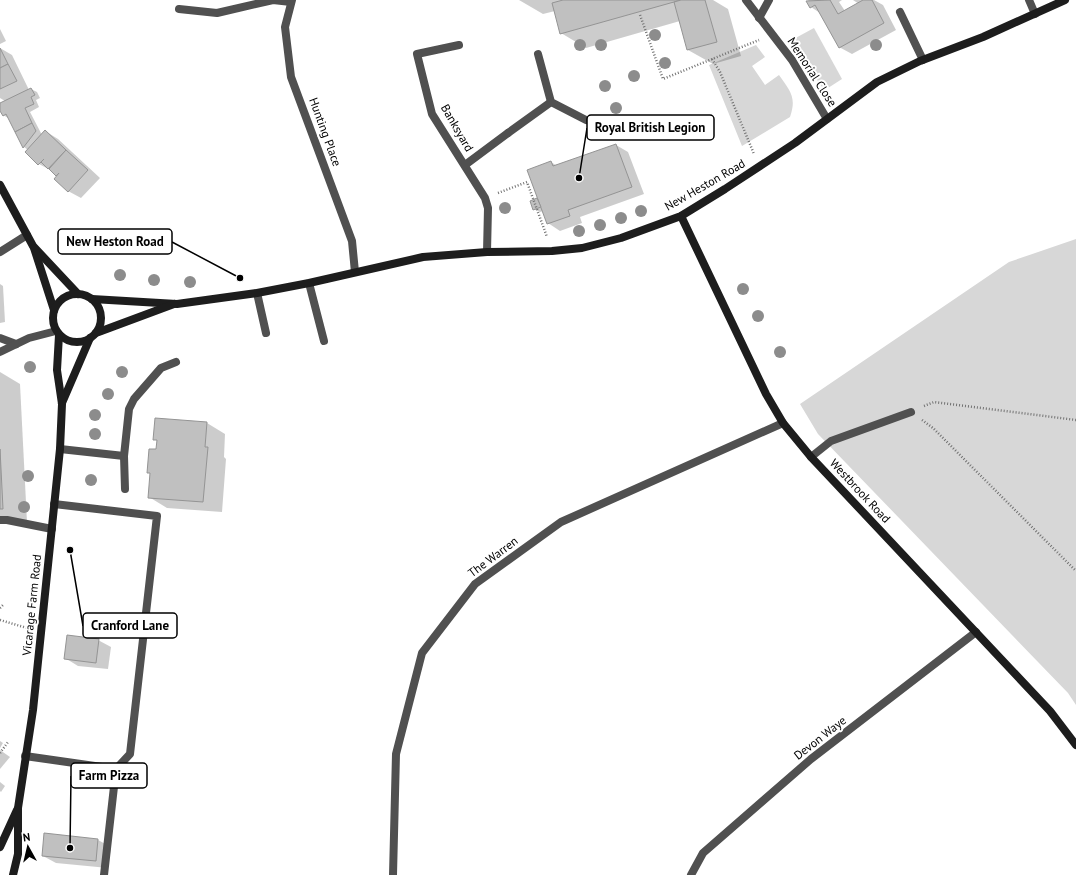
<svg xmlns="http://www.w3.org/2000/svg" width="1076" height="875" font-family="'PT Sans',sans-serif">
<rect width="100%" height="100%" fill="#fff"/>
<g fill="#d7d7d7">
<path d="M814 28 842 79 828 88 822 87 790 41Z"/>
<path d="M756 45 765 57 752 66 765 85 779 75C790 91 797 97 790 117L742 146 709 65Z"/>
<path d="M1076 239V705L1068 693 818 434 800 404 1009 262Z"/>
</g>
<g fill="#0003">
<path d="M519 0H713L728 9 741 56 713 64 688 50 680 21 586 48 561 33 555 11 543 14Z"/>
<path d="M809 0H842L839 2 845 11 859 4 853 0H874L883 5 896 30 852 54 839 47 820 13 811 7 807 1Z"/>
<path d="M0 29 6 41 0 44Z"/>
<path d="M0 48 12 55 29 90 31 89 37 92 40 98 36 100 39 107 30 112 42 135 45 131 58 139 100 178 81 198 68 191 58 176 52 171 39 164 28 150 24 147 10 119 3 115 0 108V104L5 101 0 98Z"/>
<path d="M616 145 628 152 644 194 580 217 582 223 560 231 548 223 543 211 540 212 534 209 537 199 539 201 551 162 557 166Z"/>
<path d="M0 284 3 286 5 322 0 323Z"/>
<path d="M0 372 20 384 27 522 0 524Z"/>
<path d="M207 423 225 434 224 457 226 459 222 512 167 508 149 497 151 474 148 472 157 450 158 441 154 439Z"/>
<path d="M98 640 111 647 108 669 78 666 65 658Z"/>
<path d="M0 741 3 743 0 748Z"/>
<path d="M0 750 10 757 0 769Z"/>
<path d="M0 782 5 786 1 792 0 791Z"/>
<path d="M45 834 98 840 111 847 108 868 56 863 43 856Z"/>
</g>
<g fill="#c0c0c0" stroke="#949494">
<path d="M563 0H681L560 34 552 3Z"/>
<path d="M681 0H705L717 42 687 50 674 2Z"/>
<path d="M830 0 838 14 863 0H872L884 23 839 48 815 5 810 8 806 1Z"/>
<path d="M0 48 8 64 0 68Z"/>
<path d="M8 64 17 81 0 89V68Z"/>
<path d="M31 88 35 95 31 97 34 104 25 108 32 123 15 132 6 114 3 116 0 111V103Z"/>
<path d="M32 123 36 131 23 148 15 132Z"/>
<path d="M45 130 66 150 48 169 41 162 44 159 38 165 25 152Z"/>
<path d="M616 144 632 187 568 210 570 216 547 224 527 170 551 161 553 166Z"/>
<path d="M66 150 88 170 68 192 54 179 59 173 56 176 49 169Z"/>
<path d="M537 198 541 207 533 210 530 201Z"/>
<path d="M155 418 207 422 205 447H208L203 502 148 498 150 473H147L149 449H156L157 440H153Z"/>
<path d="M0 449 3 509H0Z"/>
<path d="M67 635 99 639 96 663 64 659Z"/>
<path d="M44 833 98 839 96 861 42 856Z"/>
</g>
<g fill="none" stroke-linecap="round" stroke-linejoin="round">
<g stroke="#727272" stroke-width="2.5" stroke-dasharray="1 2" stroke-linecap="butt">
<path d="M640 15 663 79 759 40"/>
<path d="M712 59 720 72 754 154"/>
<path d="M498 193 527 182 547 237"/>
<path d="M924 406 934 402 1076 420"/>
<path d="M922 420 933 428 1076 571"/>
<path d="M0 608 3 605"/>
<path d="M0 620 27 628"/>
<path d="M0 753 8 742"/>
</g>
<g stroke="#505050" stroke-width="8">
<path d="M179 9 217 13 273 0 291 2"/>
<path d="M900 12 923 60"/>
<path d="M759 18 769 0"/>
<path d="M538 54 551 102 586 120"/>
<path d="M508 133 551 102"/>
<path d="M309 283 324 341"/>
<path d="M257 293 266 333"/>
<path d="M0 338 16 344"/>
<path d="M60 449 124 456"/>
<path d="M811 457 831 441 911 412"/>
<path d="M125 489 124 456 129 409 134 399 161 368 176 362"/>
<path d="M0 520H7L52 529"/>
<path d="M25 756 116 769 130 754 157 516 54 504"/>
<path d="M104 875 116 769"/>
</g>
<g stroke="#505050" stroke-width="8">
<path d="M292 0 285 27 291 77 352 241 355 272"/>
<path d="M746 0 792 60 827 119"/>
<path d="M1029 0 1035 14"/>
<path d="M459 45 417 54 432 114 485 198 488 208 487 252"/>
<path d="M465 165 508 133"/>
<path d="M0 252 27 235"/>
<path d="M0 352 29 338 56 331"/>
<path d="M393 875 396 754 422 653 475 584 561 522 783 423"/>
<path d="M691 875 703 853 811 759 976 632"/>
</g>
<g stroke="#1d1d1d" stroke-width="8">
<path d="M0 185 33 246 78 294"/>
<path d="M681 216 766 394 783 423 811 457 1050 711 1076 745"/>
<path d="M34 248 54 310"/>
<circle cx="77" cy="318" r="24"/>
<path d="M92 299 177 304 257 293 309 283 423 257 487 252 552 251 582 248 621 238 681 216 725 189 795 143 877 82 920 61 983 37 1065 0"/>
<path d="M96 333 174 304"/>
<path d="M62 403 90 338"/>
<path d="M0 847 17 810"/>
<path d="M13 875 18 854V808L33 710 60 449 62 404 57 370 59 335"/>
</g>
</g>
<g fill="#8c8c8c">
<circle cx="655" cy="35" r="6"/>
<circle cx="580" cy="45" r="6"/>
<circle cx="601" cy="45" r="6"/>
<circle cx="876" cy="45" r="6"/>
<circle cx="665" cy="63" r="6"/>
<circle cx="634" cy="76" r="6"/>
<circle cx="605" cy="86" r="6"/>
<circle cx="616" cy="108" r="6"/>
<circle cx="505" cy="208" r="6"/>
<circle cx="641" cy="211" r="6"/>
<circle cx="621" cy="218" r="6"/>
<circle cx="600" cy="225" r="6"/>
<circle cx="579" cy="231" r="6"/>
<circle cx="120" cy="275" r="6"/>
<circle cx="154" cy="280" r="6"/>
<circle cx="190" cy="282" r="6"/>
<circle cx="743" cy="289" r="6"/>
<circle cx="758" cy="316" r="6"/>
<circle cx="780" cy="352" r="6"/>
<circle cx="30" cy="367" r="6"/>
<circle cx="122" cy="372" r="6"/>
<circle cx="108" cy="394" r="6"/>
<circle cx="95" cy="415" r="6"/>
<circle cx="95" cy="434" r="6"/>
<circle cx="28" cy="476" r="6"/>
<circle cx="91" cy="480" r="6"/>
<circle cx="24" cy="507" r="6"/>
</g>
<g text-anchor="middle" stroke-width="4" stroke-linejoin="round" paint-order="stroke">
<g font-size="12" fill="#000" stroke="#fff">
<text transform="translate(812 72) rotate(57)" y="4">Memorial Close</text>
<text transform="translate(457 128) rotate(60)" y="4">Banksyard</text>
<text transform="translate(325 132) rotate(70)" y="4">Hunting Place</text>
<text transform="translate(705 185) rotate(-30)" y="4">New Heston Road</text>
<text transform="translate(860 491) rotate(47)" y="4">Westbrook Road</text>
<text transform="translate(493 557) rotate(-37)" y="4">The Warren</text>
<text transform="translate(32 605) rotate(-84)" y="4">Vicarage Farm Road</text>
<text transform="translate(820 738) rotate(-38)" y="4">Devon Waye</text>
</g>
</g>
<path fill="none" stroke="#000" stroke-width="1.5" d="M579 178L587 128M240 278L172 242M70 550L83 626M70 848L71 776"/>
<g fill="#000" stroke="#fff" stroke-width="1.5">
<circle cx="579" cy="178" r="4"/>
<circle cx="240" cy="278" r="4"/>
<circle cx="70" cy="550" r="4"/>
<circle cx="70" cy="848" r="4"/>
</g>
<g fill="#fff" stroke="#000" stroke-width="1.5">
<rect x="587" y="115" width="127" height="25" rx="4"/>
<rect x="58" y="229" width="114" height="25" rx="4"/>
<rect x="83" y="613" width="94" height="25" rx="4"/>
<rect x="71" y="763" width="76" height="25" rx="4"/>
</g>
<g font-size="13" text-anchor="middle" font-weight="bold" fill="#000">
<text x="650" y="132">Royal British Legion</text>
<text x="115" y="246">New Heston Road</text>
<text x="130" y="630">Cranford Lane</text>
<text x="109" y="780">Farm Pizza</text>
</g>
<g transform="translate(28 847) rotate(352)" stroke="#ffffff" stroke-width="3" paint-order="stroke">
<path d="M0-3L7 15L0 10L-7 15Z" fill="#000000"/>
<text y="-6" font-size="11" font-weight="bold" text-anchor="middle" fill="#000000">N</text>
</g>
</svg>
